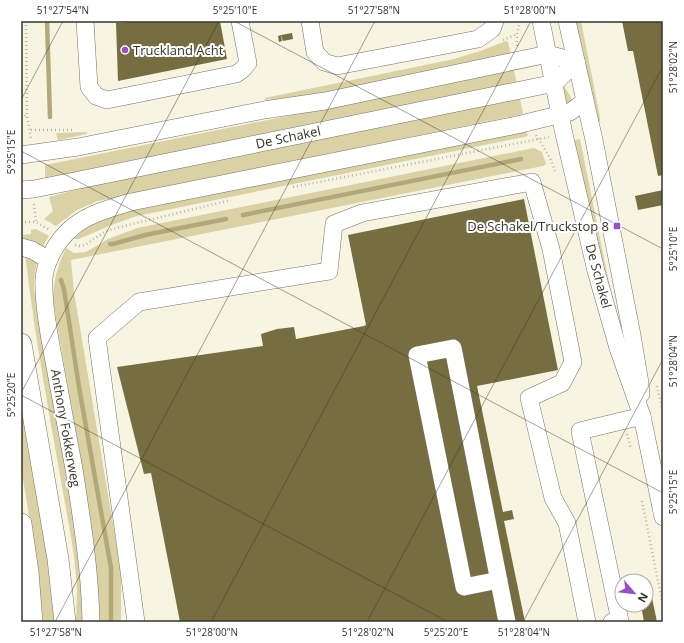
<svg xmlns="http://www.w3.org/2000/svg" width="684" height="643" font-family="'Open Sans',sans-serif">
<rect width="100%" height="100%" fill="#f7f4e2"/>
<g fill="#dad2a5">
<path d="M576 21H581L600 117V121L598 123Z"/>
<path d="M506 41 508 42 511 54 307 96 265 100V98L454 59 483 50Z"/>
<path d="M510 71H514L517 83 45 178V165Z"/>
<path d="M563 84 573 101 566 109 561 85Z"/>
<path d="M520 98 523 114 509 117 98 201 77 210 56 226 44 219 53 211 49 197 101 183Z"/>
<path d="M526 130 528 136 524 137 137 216 114 224 79 239H73C87 225 107 218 125 211Z"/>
<path d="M87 132V134L58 140 56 133Z"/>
<path d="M580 139 610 288 608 289 571 141Z"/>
<path d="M534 148 542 152 546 164 543 166 71 260 74 292 121 572V622H99C96 514 70 407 53 300 53 281 58 265 66 248L74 253 86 252 108 239 137 228Z"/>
<path d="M36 229 49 236C38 253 34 269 34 289L74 514 78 540 84 622H76L77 587 74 555C56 448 34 342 23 235L31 234V230Z"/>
<path d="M21 400 45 534 56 622H43L38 570 21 467Z"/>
</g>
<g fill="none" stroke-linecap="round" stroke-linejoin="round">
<g stroke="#b2a979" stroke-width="4.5">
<path d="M47 21 50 117"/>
<path d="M243 215 521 159"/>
<path d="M110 244H113L145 235 226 219"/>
<path d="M61 280 64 289 79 387 111 568V622"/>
</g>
</g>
<g fill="#766d40">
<path d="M133 21H207V22L220 21 227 59 118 81 116 23 133 22Z"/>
<path d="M622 21H663V175L658 176 633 51H628Z"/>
<path d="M292 33 293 39 283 41 281 35Z"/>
<path d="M281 35 282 41 279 42 278 36Z"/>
<path d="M663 190V205L638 210 635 196Z"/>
<path d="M524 199 558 370 477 386 503 512 512 510 514 519 504 521 525 622H180L151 473 144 474 117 367 263 346 261 334 277 329 294 327 296 339 364 326 366 325 348 235Z"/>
<path d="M651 593 657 622H644L641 605H646V594Z"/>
</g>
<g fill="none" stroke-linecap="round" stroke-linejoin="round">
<defs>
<g id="minor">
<path d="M85 21 89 87 96 96 107 100 236 74 242 70 248 63 240 21"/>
<path d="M310 21 315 52 324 62 337 66 478 39 492 29 495 21"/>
<path d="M541 21 564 134 596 271 618 348 642 416 663 517"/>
<path d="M567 21 594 140 632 335 640 383 641 394"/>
<path d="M21 155 78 147 264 110 325 101 548 54 576 62"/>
<path d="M21 190 34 189 89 178 555 83 576 62"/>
<path d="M21 247 32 250 49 260"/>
<path d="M499 580 464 587 417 355 453 348 507 622"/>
<path d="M91 622C90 569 82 521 74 469 67 431 60 394 53 356 49 334 44 310 44 287 43 276 46 265 51 255 68 220 96 212 131 202L517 125 570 112 585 101"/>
<path d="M136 622 97 338 139 302 329 271 334 224 362 213 532 182 551 249 573 362 562 383 529 398 553 498 567 523 587 622"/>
<path d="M612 622 620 621 580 431 642 416"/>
</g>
<g id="major">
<path d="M21 344 58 559 65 622"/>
<path d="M21 524 28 572 32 622"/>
</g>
</defs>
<use href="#minor" stroke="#767364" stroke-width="18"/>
<use href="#major" stroke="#767364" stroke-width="22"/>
<g stroke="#b9b7a8" stroke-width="2.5" stroke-dasharray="1 3" stroke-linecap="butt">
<path d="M26 21 27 115 31 139"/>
<path d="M503 40 517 34"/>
<path d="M517 46V34L520 21"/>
<path d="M21 118 27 115"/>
<path d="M31 130H74"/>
<path d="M536 135 550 158 555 171"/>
<path d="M293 187 549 137"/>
<path d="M34 204 36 222"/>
<path d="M21 222H36L50 230"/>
<path d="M75 245 79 246 85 245 106 231 120 227 231 200"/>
<path d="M657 386 663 413"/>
<path d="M627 434 631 449"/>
<path d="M642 501 663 606"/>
</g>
<use href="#minor" stroke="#fff" stroke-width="17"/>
<use href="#major" stroke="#fff" stroke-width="21"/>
</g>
<path fill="none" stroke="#35342d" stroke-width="1" stroke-opacity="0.45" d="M234 21 663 249M21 100 63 21M21 151 663 493M21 393 219 21M21 395 448 622M55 622 375 21M211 622 531 21M367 622 663 66M523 622 663 359"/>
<g fill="#9551c5" stroke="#fff" stroke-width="1.5">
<circle cx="125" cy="50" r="4"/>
<rect x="613" y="222" width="8" height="8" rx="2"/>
</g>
<g text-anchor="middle" stroke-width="4" stroke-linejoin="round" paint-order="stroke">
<g font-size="13" fill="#35342d" stroke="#fff" text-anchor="start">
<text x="133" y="55">Truckland Acht</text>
<text x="609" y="231" text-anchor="end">De Schakel/Truckstop 8</text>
</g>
<g font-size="13" fill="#35342d" stroke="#fff">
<text transform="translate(288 137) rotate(-12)" y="5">De Schakel</text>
<text transform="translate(599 276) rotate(75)" y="5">De Schakel</text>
<text transform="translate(66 428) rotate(80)" y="5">Anthony Fokkerweg</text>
</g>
</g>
<rect width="684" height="643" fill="none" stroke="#ffffff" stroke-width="44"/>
<g transform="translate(634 593) rotate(118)"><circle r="19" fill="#ffffff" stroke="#aeaeab"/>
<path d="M0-3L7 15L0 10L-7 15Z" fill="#9551c5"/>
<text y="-6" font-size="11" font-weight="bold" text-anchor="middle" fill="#35342d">N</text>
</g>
<rect x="22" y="22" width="640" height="599" fill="none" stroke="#35342d" stroke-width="1.5"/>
<g font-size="10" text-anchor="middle" fill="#35342d">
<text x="63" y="14">51°27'54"N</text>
<text x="235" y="14">5°25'10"E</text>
<text x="374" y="14">51°27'58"N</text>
<text x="530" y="14">51°28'00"N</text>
<text transform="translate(673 67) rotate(-90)" y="4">51°28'02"N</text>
<text transform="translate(11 152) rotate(-90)" y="4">5°25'15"E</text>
<text transform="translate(673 249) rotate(-90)" y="4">5°25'10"E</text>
<text transform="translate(673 361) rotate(-90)" y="4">51°28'04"N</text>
<text transform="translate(11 395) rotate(-90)" y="4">5°25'20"E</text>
<text transform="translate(673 492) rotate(-90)" y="4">5°25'15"E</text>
<text x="56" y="636">51°27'58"N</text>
<text x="212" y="636">51°28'00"N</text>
<text x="368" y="636">51°28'02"N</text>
<text x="446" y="636">5°25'20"E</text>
<text x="524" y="636">51°28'04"N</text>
</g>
</svg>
